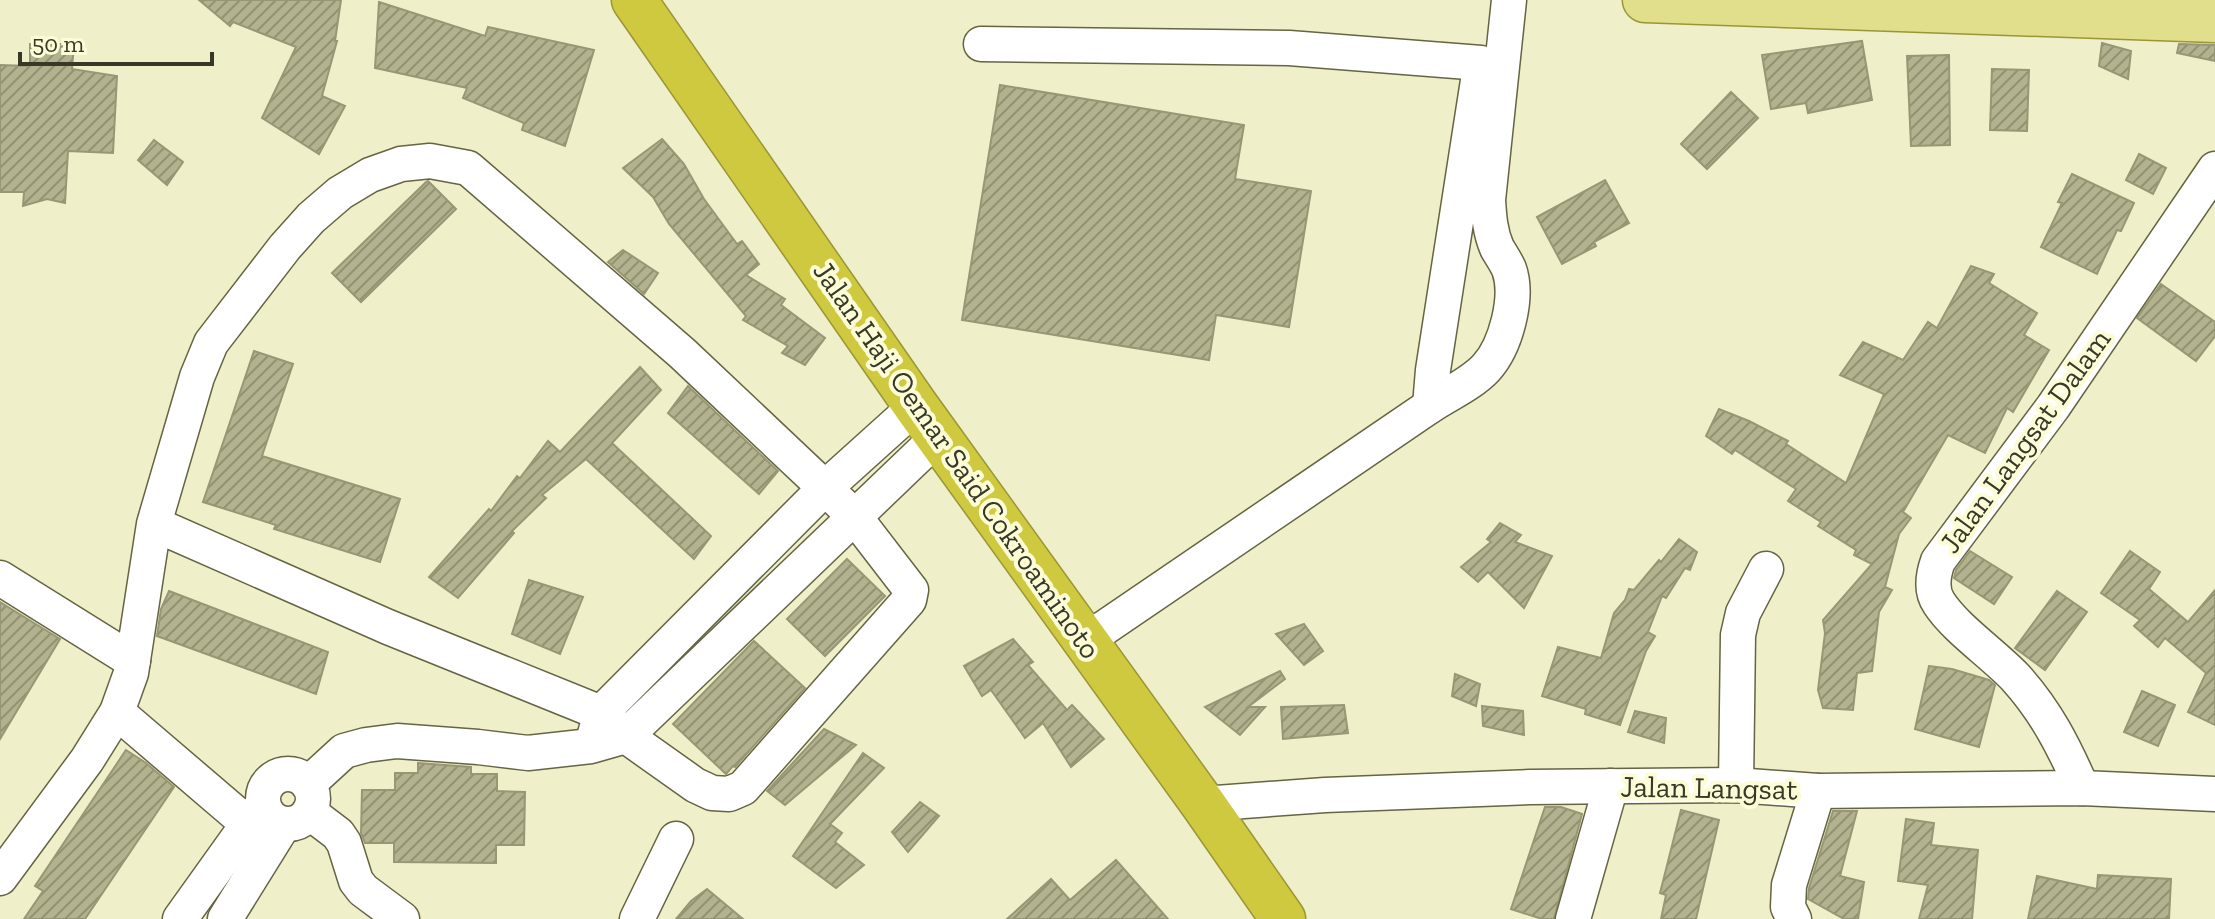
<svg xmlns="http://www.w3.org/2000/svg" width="2215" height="919" font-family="'Zilla Slab',serif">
<defs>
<pattern id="building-hatch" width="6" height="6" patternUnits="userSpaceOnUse" patternTransform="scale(2)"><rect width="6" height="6" fill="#b2b28e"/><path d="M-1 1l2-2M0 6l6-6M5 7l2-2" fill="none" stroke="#929274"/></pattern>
</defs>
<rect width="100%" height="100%" fill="#efefc9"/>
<g fill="url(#building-hatch)" stroke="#989775" stroke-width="2">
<path d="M199 0H341L335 41H337L322 96 345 106 319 154 262 118 296 47 233 22 230 26Z"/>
<path d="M379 2 485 36 488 27 594 50 565 146 522 130 524 123 463 98 467 88 375 68Z"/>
<path d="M1862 41 1872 100 1808 113 1806 103 1771 109 1762 55Z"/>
<path d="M2102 43 2131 51 2128 79 2099 66Z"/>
<path d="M30 44H74L72 69 117 76 113 153 68 151 65 203 47 199 23 206 24 192H0V65L30 66Z"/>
<path d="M2179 44 2215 45V61L2177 53Z"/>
<path d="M1949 55 1950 145 1911 146 1907 56Z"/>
<path d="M1992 69 2029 70 2027 131 1990 130Z"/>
<path d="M1000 85 1244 125 1235 179 1311 191 1289 327 1216 315 1209 360 962 320Z"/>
<path d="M1731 92 1758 118 1707 169 1681 144Z"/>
<path d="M662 139 684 164 704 199 737 244 742 241 759 264 746 275 785 299 781 305 825 338 805 365 782 353 788 346 743 320 746 316 669 224 653 197 623 168Z"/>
<path d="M154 140 183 162 167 185 138 160Z"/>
<path d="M2139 154 2166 168 2153 194 2126 180Z"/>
<path d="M2072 174 2134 203 2121 231 2117 230 2097 274 2041 247 2062 203 2058 202Z"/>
<path d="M1605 180 1629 223 1594 242 1596 246 1562 264 1537 217Z"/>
<path d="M428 181 456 209 361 302 332 273 426 182Z"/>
<path d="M623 250 658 273 644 294 608 262Z"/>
<path d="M1971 266 1994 274 1989 283 2037 313 2024 335 2049 350 2013 412 2007 408 1985 453 1948 435 1903 512 1911 518 1899 534 1885 587 1892 590 1879 612 1872 671 1857 673 1853 710 1823 708 1818 690 1825 633 1823 620 1872 564 1854 555 1856 550 1818 526 1821 522 1788 501 1796 489 1735 450 1732 454 1706 436 1719 409 1749 421 1788 441 1786 444 1846 483 1884 394 1840 375 1863 342 1903 360 1928 322 1937 328Z"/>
<path d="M2161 284 2215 322V336L2196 361 2137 318Z"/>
<path d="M254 351 293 364 262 456 400 499 380 562 274 529 276 525 203 502Z"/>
<path d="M640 367 661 390 612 443 711 536 694 559 586 459 542 495 546 498 512 531 514 533 458 598 429 577 489 509 491 511 517 476 520 478 548 441 560 452Z"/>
<path d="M688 386 778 471 759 494 668 413Z"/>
<path d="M1500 523 1521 535 1515 542 1552 556 1524 608 1488 572 1478 582 1461 567 1491 542 1487 539Z"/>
<path d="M1679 539 1697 552 1690 570 1685 568 1666 598 1662 596 1648 632 1655 636 1646 651 1620 725 1585 714 1586 709 1542 696 1558 647 1601 658 1614 613 1625 600 1629 589 1634 590 1659 560 1661 562Z"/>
<path d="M1970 551 2012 577 1994 604 1954 578 1956 570Z"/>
<path d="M2130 551 2160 572 2149 589 2188 622 2215 590V725L2188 712 2206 673 2165 638 2158 647 2134 626 2140 620 2101 593Z"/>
<path d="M847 559 885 596 825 656 787 619Z"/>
<path d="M529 580 583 597 560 654 512 634Z"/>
<path d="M169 591 328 652 316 694 157 636 161 609Z"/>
<path d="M2057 591 2087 612 2045 670 2015 648Z"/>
<path d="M0 602 60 639 0 739Z"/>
<path d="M1304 624 1323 651 1304 665 1276 634Z"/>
<path d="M1013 639 1033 662 1028 665 1067 710 1072 705 1104 739 1071 767 1043 723 1025 738 991 690 982 696 964 666Z"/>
<path d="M754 641 805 688 735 767 733 766 726 774 673 724Z"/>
<path d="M1929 666 1952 669 1989 680 1995 685 1979 747 1915 729Z"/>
<path d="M1280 671 1285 679 1248 707H1265L1240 735 1205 707Z"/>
<path d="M1455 674 1480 684 1476 706 1452 696Z"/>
<path d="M2142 691 2175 705 2158 746 2124 732Z"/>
<path d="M1344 705 1348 733 1283 739 1281 707Z"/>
<path d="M1482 706 1523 711 1524 735 1483 726Z"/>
<path d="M1635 711 1666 718 1664 743 1628 732Z"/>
<path d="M824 729 856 745 785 805 767 791Z"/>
<path d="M126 750 146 763 174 787 85 919H24L43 891 35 886Z"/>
<path d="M863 753 884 768 830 824 842 833 835 842 864 865 836 888 793 856Z"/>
<path d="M418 763 471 767V774H497V791L525 792 524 845H496V863L394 862V843H365L361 833 362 790H395V773H418Z"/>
<path d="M920 802 939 816 908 852 892 832Z"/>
<path d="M1545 807H1561L1582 814 1554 919H1542L1511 909Z"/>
<path d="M1681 810 1719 820 1696 919H1661L1666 895 1660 893Z"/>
<path d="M1833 811H1857L1840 876 1864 882 1858 919H1844L1808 899 1809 888Z"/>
<path d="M1906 819 1934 823 1931 845 1978 850 1972 919H1919L1928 885 1898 881Z"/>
<path d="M1116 860 1168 919H1007L1051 879 1070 900Z"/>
<path d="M2098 875 2171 879 2169 919H2028L2037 876 2097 889Z"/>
<path d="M707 889 743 919H676L691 901Z"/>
</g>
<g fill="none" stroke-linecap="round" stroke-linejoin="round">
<defs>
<g id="minor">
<path d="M981 44 1289 48 1481 63"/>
<path d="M1430 406 1433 370 1479 74"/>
<path d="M0 578 133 661"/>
<path d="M1085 641 1430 406C1448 394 1471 384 1486 368 1506 346 1519 297 1509 269 1506 262 1501 255 1497 248 1490 232 1489 216 1488 200L1509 0"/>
<path d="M117 712 248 824"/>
<path d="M595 734 601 713 825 488 916 406"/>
<circle cx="288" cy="799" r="25"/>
<path d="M308 784 344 751 366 745 397 741 478 747 528 753 591 746 626 736 939 436"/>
<path d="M1736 785 1738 635 1743 613 1766 569"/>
<path d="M2082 788C2064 747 2046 711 2015 677 1993 654 1955 628 1939 603 1930 590 1933 575 1938 561L2053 407 2215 169"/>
<path d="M1203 804 1325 795 1530 787 1736 785 1818 791 2082 788 2215 794"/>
<path d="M309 812 338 834 344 843 356 881 363 890 402 919"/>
<path d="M0 878 87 760 117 712 131 673 154 524 197 377 211 343 285 247 311 218 340 193 370 175 401 164 430 161 468 168 682 353 825 488 854 516 911 590 909 600 743 788 729 794 712 793 695 785 626 736 601 713 388 627 154 524"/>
<path d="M180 919 248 824 262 806"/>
<path d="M225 919 284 824"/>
<path d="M637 919 676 839"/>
<path d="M1573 919 1611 786"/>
<path d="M1794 919 1788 907 1789 885 1818 791"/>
</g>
<path id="major" d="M1645 0 2215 20"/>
<path id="highway" d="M634 0 916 406 1203 804 1283 919"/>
</defs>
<use href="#minor" stroke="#656443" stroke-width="37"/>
<use href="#major" stroke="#9a9637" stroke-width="47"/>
<use href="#highway" stroke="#9a9637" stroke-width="47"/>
<use href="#minor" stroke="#fff" stroke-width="34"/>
<use href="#major" stroke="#e2df8c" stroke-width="44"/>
<use href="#highway" stroke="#cec93f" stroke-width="44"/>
</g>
<g text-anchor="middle" stroke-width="8" stroke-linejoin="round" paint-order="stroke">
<g font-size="30" fill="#383829" stroke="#fcfcd6">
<text transform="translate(2025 441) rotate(-54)" y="10">Jalan Langsat Dalam</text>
<text transform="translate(957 460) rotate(55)" y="10">Jalan Haji Oemar Said Cokroaminoto</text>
<text transform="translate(1709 788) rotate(1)" y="10">Jalan Langsat</text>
</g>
</g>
<path d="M20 52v12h192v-12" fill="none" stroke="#383829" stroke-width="4"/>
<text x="32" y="52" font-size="24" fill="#383829" stroke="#fcfcd6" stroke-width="6" paint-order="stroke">50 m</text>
</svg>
